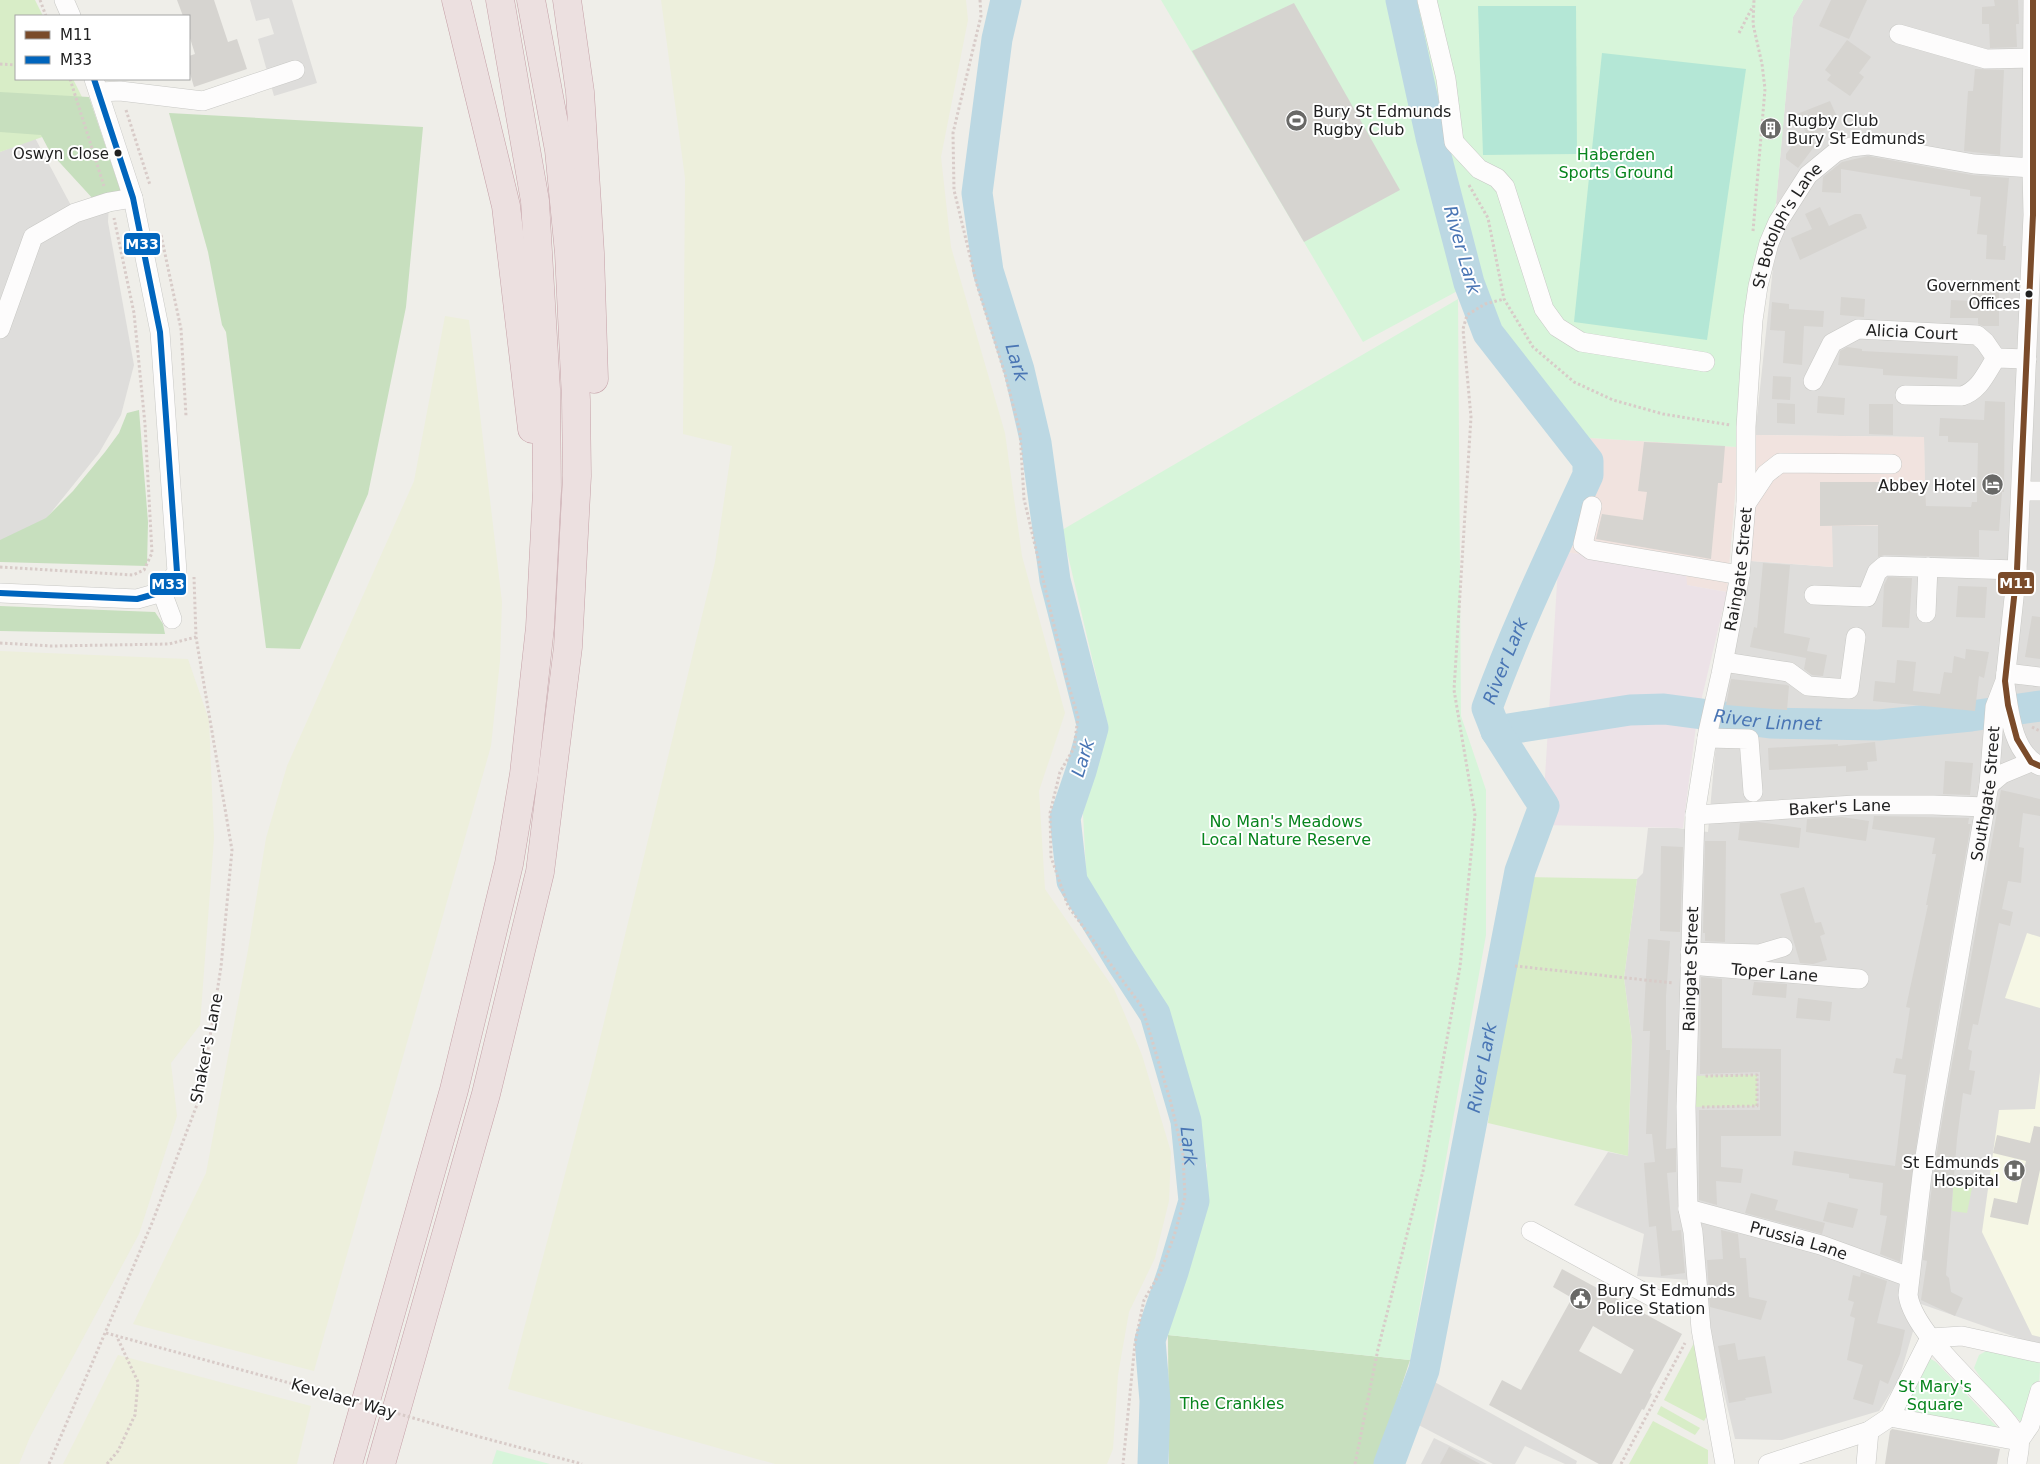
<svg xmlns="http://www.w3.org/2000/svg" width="2040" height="1464" font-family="'DejaVu Sans',sans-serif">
<rect width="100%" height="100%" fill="#efeee9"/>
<g fill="#dedddb">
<path d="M250 0H292L317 83 274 96 258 39 274 34 269 18 256 21Z"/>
<path d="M1803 0H2040V1344L2027 1341 1921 1304 1899 1379 1879 1411 1782 1440 1735 1439 1698 1284 1689 1280 1637 1276 1644 1234 1574 1205 1608 1152 1628 1156 1632 1040 1624 978 1637 879 1643 873 1648 828H1677L1708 832 1720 699 1751 561 1832 567 1831 526 1925 525 1924 437 1755 435 1773 267 1780 240 1790 222 1776 203 1793 17Z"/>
<path d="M35 138 75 213 109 202 108 222 134 365 121 415 99 453 37 530 0 541V152Z"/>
<path d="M1431 1380 1577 1461 1576 1464H1565L1525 1446 1515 1464H1493L1409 1420Z"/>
<path d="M1434 1438 1487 1464H1421Z"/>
</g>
<g fill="#f1e3df">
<path d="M1755 435 1924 437 1926 525 1832 526 1833 567 1751 561Z"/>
<path d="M1574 437 1739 447 1727 592 1686 585V570L1559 551 1595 471 1592 460Z"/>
</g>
<path fill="#ece2e7" d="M1559 551 1686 570 1687 585 1727 592 1697 718 1683 828 1542 825Z"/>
<g fill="#f6f7e5">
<path d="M2027 933 2040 937V1008L2005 998Z"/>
<path d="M2040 1072V1337L2032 1335 1982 1232 1999 1110 2035 1109Z"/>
</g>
<g fill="#edefdc">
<path d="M661 0H966L968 20 941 157 951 247 1005 433 1022 556 1065 713 1039 791 1045 889 1114 989 1142 1055 1171 1152 1169 1201 1155 1258 1129 1312 1118 1375 1113 1449 1107 1464H775L508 1389 591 1076 715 562 732 446 683 434 685 178Z"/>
<path d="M445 316 469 320 502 602 500 661 491 746 314 1371 133 1324 206 1173 248 950 266 838 287 766 414 481Z"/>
<path d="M0 651 188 659 209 720 214 838 200 1025 171 1063 177 1116 139 1234 30 1437 19 1464H0Z"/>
<path d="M118 1355 311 1406 297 1464H63Z"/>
</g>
<g fill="#d8edc7">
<path d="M0 0H35L43 16H16V79H73L93 119 0 152Z"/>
<path d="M1520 877 1637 879 1624 978 1632 1040 1628 1156 1488 1123 1507 965Z"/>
<path d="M1757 1075V1106L1686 1107 1687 1076Z"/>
<path d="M1953 1186 1972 1188 1967 1213 1952 1211Z"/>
<path d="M1694 1343 1709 1412 1704 1421 1664 1400Z"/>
<path d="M1661 1406 1700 1428 1695 1435 1657 1414Z"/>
<path d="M1653 1421 1708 1450V1464H1629Z"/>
</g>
<g fill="#c7dfbe">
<path d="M0 92 89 97 126 207 106 213 50 152 41 135 0 132Z"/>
<path d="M169 113 423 127 406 307 368 494 300 649 266 648 226 332 222 325 208 252Z"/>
<path d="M139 410 148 522 147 566 0 562V540L46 518 73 491 105 452 119 433 127 413Z"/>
<path d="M0 606 155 612 163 624 165 634 0 631Z"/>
<path d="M1168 1335 1410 1360 1376 1464H1169Z"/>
</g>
<g fill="#d7f5da">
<path d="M1161 0H1803L1793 17 1776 203 1748 297 1737 447 1574 437 1492 326 1436 137 1426 138 1463 288 1363 342Z"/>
<path d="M1458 299 1461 716 1486 790V935L1410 1360 1168 1335 1167 1317 1191 1249 1207 1166 1164 1011 1087 889 1083 813 1108 726 1062 530Z"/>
<path d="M1988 1350 2040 1361C2040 1381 2038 1410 2022 1423L1985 1384 1974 1368 1979 1355Z"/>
<path d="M1929 1358 1936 1362 1998 1428 1902 1413Z"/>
<path d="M497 1449V1450L550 1464H492Z"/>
</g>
<g fill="#b4e7d6">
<path d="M1478 6H1576L1577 154 1483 155Z"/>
<path d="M1602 53 1746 69 1707 340 1574 322Z"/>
</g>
<path fill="#dedddc" d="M2020 703 2024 715 1978 724 1979 710Z"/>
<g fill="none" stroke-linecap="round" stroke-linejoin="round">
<g stroke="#bcd8e3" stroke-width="31">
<path id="s1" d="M1006 0 997 39 977 193 988 271 1019 370 1036 443 1055 580 1093 728 1081 771 1065 818 1072 881 1120 960 1155 1014 1186 1121 1194 1201 1173 1272 1150 1340 1155 1401 1153 1464"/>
<path id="s2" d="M1496 731 1630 710 1664 709 1770 723 1879 725 1971 716 2040 706"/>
<path id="s3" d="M1389 1464 1424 1370 1520 871 1544 806 1496 731 1487 708C1516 628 1553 551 1588 475V461L1488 333 1469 283 1431 137 1401 0"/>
</g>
</g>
<g fill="#d6d4d0" fill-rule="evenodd">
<path d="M177 0H214L228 42 237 39 247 69 194 87 189 70V56L195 54 189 35V16H183Z"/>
<path d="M1831 0H1867L1849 39 1819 26Z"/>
<path d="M1994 0H2018L2019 24H2016L2017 47 1990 48 1989 24H1982V7L1995 6Z"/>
<path d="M1294 3 1400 190 1304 242 1192 51Z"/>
<path d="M1847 40 1871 57 1859 73 1864 77 1850 96 1827 80 1831 75 1825 70Z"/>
<path d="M1975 69 2004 70 2000 155 1964 151 1968 91H1973Z"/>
<path d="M1830 101 1837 117 1828 129 1808 137 1797 114Z"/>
<path d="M1797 139 1817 143 1798 168 1786 159V154Z"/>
<path d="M1868 156 1972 175 2009 178 2003 246H2006L2005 260 1986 259 1987 235 1977 234 1981 197 1970 196V190L1841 169V193L1822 192 1823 177 1842 162Z"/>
<path d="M1820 207 1829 226 1855 214H1861L1867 228 1800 260 1791 238 1812 229 1805 214Z"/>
<path d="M1974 287H1999V326H1983L1978 324V318H1950L1951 300 1973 301Z"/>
<path d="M1841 297 1865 299 1864 317 1840 315Z"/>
<path d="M1772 302 1789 304V309L1824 311 1823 327 1804 326 1802 365 1783 363 1785 331 1770 330Z"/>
<path d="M1847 347 1862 349V351L1958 356 1957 379 1883 375V369L1838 365 1840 351Z"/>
<path d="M1773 376 1791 377 1790 400 1772 399Z"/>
<path d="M1818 396 1845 398 1844 415 1817 413Z"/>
<path d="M1985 401 2005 402 2004 492H2002L1999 531 1979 530V557L1884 555 1878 557V525L1820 526V482H1925L1926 506 1971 507 1972 502H1977L1978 443 1948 442V436H1939L1940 418 1984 420Z"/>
<path d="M1777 403 1795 404V424L1777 423Z"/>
<path d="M1869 404H1893V435L1869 434Z"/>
<path d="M1644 442 1725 446 1722 483H1718L1711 559 1596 539 1602 514 1643 520 1647 492 1638 491Z"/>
<path d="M1763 563 1790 565 1784 633 1810 638 1807 651 1827 655 1823 676 1812 675 1804 669 1806 658 1750 647 1754 627 1757 628Z"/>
<path d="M1888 577 1912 578 1909 628 1882 627 1884 585Z"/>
<path d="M1958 586 1987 587 1985 618 1956 617Z"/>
<path d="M2032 616 2040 617V659L2025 657Z"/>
<path d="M1966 649 1989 652 1984 678 1979 676 1975 711 1873 701 1875 681 1895 683 1897 660 1916 662 1913 691 1940 694 1944 672 1952 673 1954 656 1965 659Z"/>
<path d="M1731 679 1787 685 1789 686 1787 710 1726 705Z"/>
<path d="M1875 742 1877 761 1867 762 1868 770 1846 772V766L1769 770 1768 748 1838 744V746Z"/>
<path d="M1945 761 1973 763 1970 795 1943 794Z"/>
<path d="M2001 790 2040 799V816L2023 813 2019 847 2024 848 2021 883 2008 881 2002 909 2013 912 2010 926 1999 923 1978 1025 1973 1024 1968 1049 1972 1051 1969 1070 1975 1071 1971 1095 1963 1093 1957 1139 1946 1275 1949 1278 1951 1292 1963 1298 1955 1316 1921 1300 1927 1261 1923 1260 1933 1177 1945 1103Z"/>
<path d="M1874 816 1969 818 1968 824H1971L1923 1099 1900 1262 1880 1254 1887 1216 1880 1215 1883 1183 1849 1178V1174L1792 1165 1794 1151 1895 1166 1906 1075 1893 1073 1896 1058 1902 1059 1910 1008 1906 1007 1928 905H1926L1936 854H1932L1935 838 1872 829Z"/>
<path d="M1842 817 1869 821 1866 841 1806 832 1807 819Z"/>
<path d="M1758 822 1801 828 1799 848 1738 840 1740 823Z"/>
<path d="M1705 841H1726L1725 942 1705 941V933H1703Z"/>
<path d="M1661 846 1683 847 1680 932 1660 931Z"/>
<path d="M1804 887 1815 923 1821 922 1825 934 1820 936 1827 960 1813 964 1800 963 1780 894Z"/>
<path d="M1648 939 1670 941 1666 996V1050H1670L1666 1149 1676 1148V1172L1667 1173 1672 1231 1681 1230 1685 1273 1661 1276 1656 1226 1649 1227 1644 1163 1655 1162 1652 1134H1646L1650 1031H1643Z"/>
<path d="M1701 977 1722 979V1048L1781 1049V1136H1721V1167L1743 1169 1741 1183 1716 1181 1717 1205 1699 1200V1110H1760V1072L1700 1074Z"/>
<path d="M1754 982 1787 984 1786 998 1752 995Z"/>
<path d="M1798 998 1832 1002 1830 1021 1796 1018Z"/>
<path d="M2034 1126 2040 1127V1170L2028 1225 1990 1217 1994 1198 2017 1203 2026 1161 1993 1153 1997 1135 2030 1143Z"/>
<path d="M1751 1193 1778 1200 1775 1210 1825 1223 1822 1234 1745 1213Z"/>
<path d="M1828 1202 1858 1209 1853 1228 1823 1221Z"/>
<path d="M1721 1230 1738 1234 1740 1258H1746L1749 1297 1767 1301 1761 1320 1710 1307 1707 1260 1723 1259Z"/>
<path d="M1562 1269 1682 1334 1650 1393 1652 1394 1644 1410 1642 1409 1612 1464H1599L1489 1405 1502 1380 1521 1390 1572 1298 1553 1287ZM1593 1326 1634 1350 1621 1374 1579 1351Z"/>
<path d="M1861 1272 1887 1281 1877 1323 1905 1330 1900 1354 1888 1384 1880 1380 1873 1405 1853 1399 1863 1365 1847 1360 1855 1318 1850 1316 1854 1302 1848 1300 1853 1275 1860 1277Z"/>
<path d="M1735 1343 1738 1360 1765 1356 1772 1393 1745 1398 1746 1400 1729 1403 1718 1346Z"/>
<path d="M1892 1429 2000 1449 1997 1464H1885L1890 1431Z"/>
<path d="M1449 1447 1480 1464H1440Z"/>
</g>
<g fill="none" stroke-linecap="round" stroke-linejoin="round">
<defs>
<g id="minor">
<path d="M64 0 71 16"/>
<path d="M1427 0 1446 79 1454 142 1479 169 1497 178 1505 187 1544 309 1557 327 1581 342 1705 362"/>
<path d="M1899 34 1986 59 2034 58"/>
<path d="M100 92 120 91 203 101 295 70"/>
<path d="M0 329 33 237 75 213 109 202 133 198"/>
<path id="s4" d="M1813 381 1832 343 1858 329 1977 335 1985 342 1996 358"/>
<path d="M1905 395 1962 396C1980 390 1986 373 1996 358L2027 359"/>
<path d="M2022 491H2040"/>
<path d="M1746 504 1766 474 1780 463 1892 464"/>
<path d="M1592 506 1583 544 1591 550 1740 575"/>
<path d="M162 592 172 619"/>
<path d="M0 593 137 599 162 592 177 572 160 332 133 198 94 79"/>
<path d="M1814 595 1867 597 1877 572 1884 566 2017 570"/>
<path d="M1926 613 1928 567"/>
<path d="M1724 662 1789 672 1808 686 1849 689 1856 637"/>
<path d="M2006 673 2040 677"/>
<path d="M2005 684C2009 711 2012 753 2040 766"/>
<path d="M1707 738 1749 739 1753 792"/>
<path d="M1989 785 2002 774 2031 762"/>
<path id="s5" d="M1695 815 1855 805H1933L1985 807"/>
<path d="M1690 952 1759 954 1783 947"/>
<path id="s6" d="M1690 965 1859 979"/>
<path id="s7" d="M1688 1209 1821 1245 1909 1277"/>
<path d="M1531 1231 1665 1304 1698 1303"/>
<path d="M1930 1338 1962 1336 2040 1353"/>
<path d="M1890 1417 2019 1441 2030 1425 2040 1391"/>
<path id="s8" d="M1725 1464 1701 1329 1693 1232 1688 1209 1686 1107 1695 815 1708 732 1721 674 1740 575 1746 504V427L1753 320 1758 286 1769 243 1778 222 1808 175 1836 152 1851 147 1868 145 1974 164 2032 168"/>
<path d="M1768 1464 1869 1431 1890 1417 1930 1338"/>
<path d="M1866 1464 1869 1431"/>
<path id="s9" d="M2017 1464C2017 1458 2021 1447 2019 1441 2016 1431 2001 1414 1994 1407 1969 1379 1913 1330 1908 1295L1922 1175 1934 1101 1989 785 1995 707 2005 681 2017 570 2033 215 2032 168 2033 0"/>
</g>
<g id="highway">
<path d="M456 0 506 206 532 429"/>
<path d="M567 0 580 92 590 253 594 379"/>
<path d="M348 1464 454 1090 509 864 524 774 540 627 547 491 546 389 535 201 500 0"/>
<path d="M381 1464 486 1094 540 872 568 647 577 476 576 400 569 253 559 150 531 0"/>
</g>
</defs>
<use href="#minor" stroke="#c8c8c5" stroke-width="20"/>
<use href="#highway" stroke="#c5a0a7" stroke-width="29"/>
<g stroke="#d8cbc8" stroke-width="3" stroke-dasharray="2.5 2.5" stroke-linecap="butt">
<path d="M40 0 46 16"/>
<path d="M980 0 981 16 953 133 954 190 977 285 1005 374 1020 432 1024 499 1067 680 1078 717 1074 748 1060 772 1050 813 1051 857 1068 906 1142 1007 1171 1103 1183 1155 1185 1197 1174 1236 1160 1273 1144 1300 1135 1343 1123 1464"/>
<path d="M1739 33 1753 6"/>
<path d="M0 64 16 65"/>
<path d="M70 79 104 186"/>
<path d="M126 110 150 185"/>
<path d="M1469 185 1488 218 1504 299 1533 347 1574 382 1613 400 1663 414 1730 425"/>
<path d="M1753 231 1765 89 1762 64 1753 24 1754 0"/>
<path d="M161 235 181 329 186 416"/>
<path d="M0 567 133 575 144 570 152 553 145 424 134 313 114 218"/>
<path d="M0 643 52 646 169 644 196 637"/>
<path d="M2032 727 2040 731"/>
<path d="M1515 966 1673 983"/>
<path d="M1702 1107 1757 1106V1075L1704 1076"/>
<path d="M106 1333 297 1385"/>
<path d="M480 1437 582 1464"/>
<path d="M49 1464 152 1223 201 1094 221 967 232 850 196 637 194 577"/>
<path d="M107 1464 118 1451 135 1415 138 1382 117 1337"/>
<path d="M1355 1464 1378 1349 1423 1171 1460 967 1475 815 1454 690 1471 417 1463 329 1467 315 1485 304 1504 299"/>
<path d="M1621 1464 1685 1343"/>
</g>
<use href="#minor" stroke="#fdfcfc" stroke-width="19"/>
<use href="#highway" stroke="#ece0e0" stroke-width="28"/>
<path stroke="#d8cbc8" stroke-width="3" stroke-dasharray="2.5 2.5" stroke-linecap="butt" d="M297 1385 480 1437"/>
<defs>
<path id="bus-1" d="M2033 0V215L2017 570 2005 681 2008 705 2017 739 2031 762 2040 766"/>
<path id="bus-2" d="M0 593 137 599 162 592 177 572 160 332 133 198 94 79"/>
</defs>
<use href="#bus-1" stroke="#fff" stroke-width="10"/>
<use href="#bus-2" stroke="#fff" stroke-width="10"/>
<use href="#bus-1" stroke="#7a4b2a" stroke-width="6"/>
<use href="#bus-2" stroke="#0065bd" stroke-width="6"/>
</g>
<defs>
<symbol id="stadium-disc" viewBox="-11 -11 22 22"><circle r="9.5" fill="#696967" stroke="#fff"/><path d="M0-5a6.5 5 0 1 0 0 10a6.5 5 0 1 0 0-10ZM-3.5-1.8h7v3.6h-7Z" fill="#fff"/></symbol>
<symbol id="building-disc" viewBox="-11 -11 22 22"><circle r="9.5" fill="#696967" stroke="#fff"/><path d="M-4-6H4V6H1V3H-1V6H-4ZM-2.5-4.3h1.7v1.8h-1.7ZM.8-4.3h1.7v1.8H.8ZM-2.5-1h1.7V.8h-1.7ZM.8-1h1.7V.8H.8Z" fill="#fff"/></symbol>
<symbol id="hotel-disc" viewBox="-11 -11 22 22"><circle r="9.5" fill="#696967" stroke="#fff"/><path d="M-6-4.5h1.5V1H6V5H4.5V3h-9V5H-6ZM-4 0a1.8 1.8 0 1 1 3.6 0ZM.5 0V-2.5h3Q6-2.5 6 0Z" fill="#fff"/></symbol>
<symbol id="hospital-disc" viewBox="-11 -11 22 22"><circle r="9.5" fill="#696967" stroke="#fff"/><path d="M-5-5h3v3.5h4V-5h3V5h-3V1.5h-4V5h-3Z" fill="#fff"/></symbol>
<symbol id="civic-disc" viewBox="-11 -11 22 22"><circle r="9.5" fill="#696967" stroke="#fff"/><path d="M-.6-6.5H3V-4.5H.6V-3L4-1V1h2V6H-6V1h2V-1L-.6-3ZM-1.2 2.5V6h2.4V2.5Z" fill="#fff"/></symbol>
</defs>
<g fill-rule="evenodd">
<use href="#stadium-disc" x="1284" y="108" width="25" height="25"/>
<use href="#building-disc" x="1758" y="116" width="25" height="25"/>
<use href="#hotel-disc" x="1980" y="472" width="25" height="25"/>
<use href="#hospital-disc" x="2002" y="1158" width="25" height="25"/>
<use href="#civic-disc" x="1568" y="1286" width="25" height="25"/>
</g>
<g fill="#212121" stroke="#fff" stroke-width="2">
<circle cx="118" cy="153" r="4.5"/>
<circle cx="2029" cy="294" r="4.5"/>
</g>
<g text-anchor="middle" stroke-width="4" stroke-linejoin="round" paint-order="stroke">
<g font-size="15" fill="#212121" stroke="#fff" text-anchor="end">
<text x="109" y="159">Oswyn Close</text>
<text x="2020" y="291">Government<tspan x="2020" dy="18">Offices</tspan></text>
</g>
<g font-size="16" fill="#212121" stroke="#fff" text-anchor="start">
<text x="1313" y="117">Bury St Edmunds<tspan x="1313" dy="18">Rugby Club</tspan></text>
<text x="1787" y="126">Rugby Club<tspan x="1787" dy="18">Bury St Edmunds</tspan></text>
<text x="1976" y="491" text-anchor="end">Abbey Hotel</text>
<text x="1999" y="1168" text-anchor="end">St Edmunds<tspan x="1999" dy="18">Hospital</tspan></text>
<text x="1597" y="1296">Bury St Edmunds<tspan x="1597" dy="18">Police Station</tspan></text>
</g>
<g font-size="16" fill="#08851e" stroke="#fff">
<text x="1616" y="160">Haberden<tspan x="1616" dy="18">Sports Ground</tspan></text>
<text x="1286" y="827">No Man's Meadows<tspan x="1286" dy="18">Local Nature Reserve</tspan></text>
<text x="1935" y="1392">St Mary's<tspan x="1935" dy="18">Square</tspan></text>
<text x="1232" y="1409">The Crankles</text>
</g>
<g font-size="16" fill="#212121" stroke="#fff">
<text dy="6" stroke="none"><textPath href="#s8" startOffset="1254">St Botolph's Lane</textPath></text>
<text dy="6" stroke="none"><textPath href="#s4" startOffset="126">Alicia Court</textPath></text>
<text dy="6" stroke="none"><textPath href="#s8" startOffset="902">Raingate Street</textPath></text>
<text dy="6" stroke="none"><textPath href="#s9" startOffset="716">Southgate Street</textPath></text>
<text dy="6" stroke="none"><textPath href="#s5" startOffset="145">Baker's Lane</textPath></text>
<text dy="6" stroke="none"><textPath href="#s8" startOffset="498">Raingate Street</textPath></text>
<text dy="6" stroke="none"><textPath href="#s6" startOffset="85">Toper Lane</textPath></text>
<text transform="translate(206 1048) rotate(-79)" y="6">Shaker's Lane</text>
<text dy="6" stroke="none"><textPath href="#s7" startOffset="115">Prussia Lane</textPath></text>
<text transform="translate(344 1398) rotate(16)" y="6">Kevelaer Way</text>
</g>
<g font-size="18" font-style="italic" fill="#4975b4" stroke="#fff">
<text transform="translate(1462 250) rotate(74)" y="6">River Lark</text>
<text dy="6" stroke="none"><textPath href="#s1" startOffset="370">Lark</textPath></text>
<text dy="6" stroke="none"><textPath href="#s3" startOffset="842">River Lark</textPath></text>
<text dy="6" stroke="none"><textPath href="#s2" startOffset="274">River Linnet</textPath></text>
<text transform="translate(1083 758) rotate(-73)" y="6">Lark</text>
<text dy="6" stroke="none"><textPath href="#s3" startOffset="408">River Lark</textPath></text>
<text dy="6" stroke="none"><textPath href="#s1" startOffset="1195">Lark</textPath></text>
</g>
</g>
<g stroke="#fff" stroke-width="2">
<rect x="123" y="232" width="38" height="24" rx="5" fill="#0065bd"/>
<rect x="1997" y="571" width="38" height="24" rx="5" fill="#7a4b2a"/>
<rect x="149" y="572" width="38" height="24" rx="5" fill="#0065bd"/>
</g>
<g font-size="14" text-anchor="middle" font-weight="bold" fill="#fff">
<text x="142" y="249">M33</text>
<text x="2016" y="588">M11</text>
<text x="168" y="589">M33</text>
</g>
<rect x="15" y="15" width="175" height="65" fill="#ffffff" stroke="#a6a6a6"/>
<rect x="25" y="31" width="25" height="8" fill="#7a4b2a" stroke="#a6a6a6"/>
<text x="60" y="40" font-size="15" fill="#212121">M11</text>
<rect x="25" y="56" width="25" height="8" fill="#0065bd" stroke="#a6a6a6"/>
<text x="60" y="65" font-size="15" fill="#212121">M33</text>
</svg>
